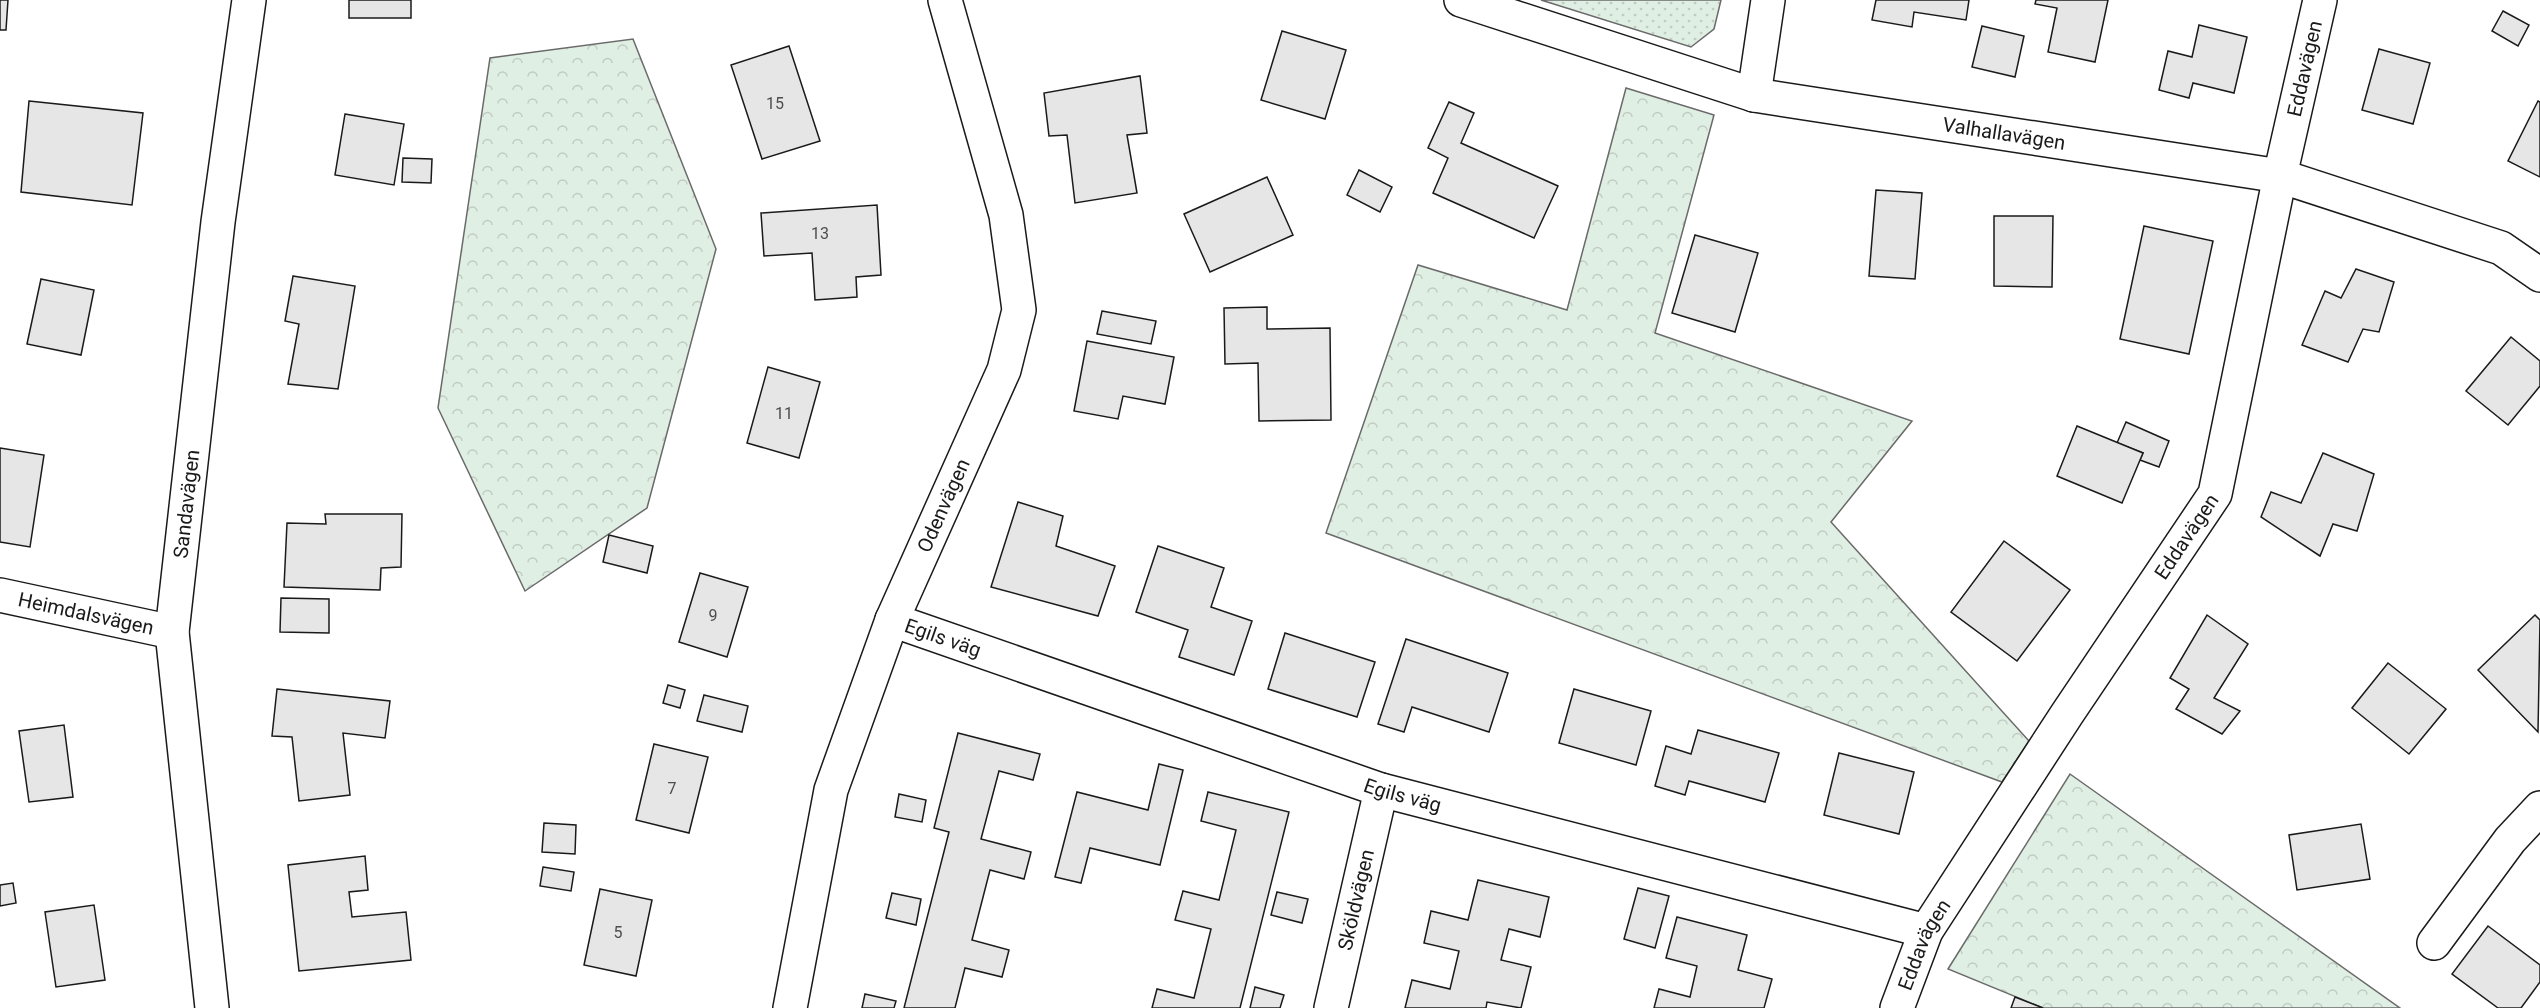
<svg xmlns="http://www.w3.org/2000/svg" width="2540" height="1008" font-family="Roboto,sans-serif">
<defs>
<pattern id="grass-dots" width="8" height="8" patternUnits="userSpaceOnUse" patternTransform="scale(1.5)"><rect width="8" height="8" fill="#e0efe3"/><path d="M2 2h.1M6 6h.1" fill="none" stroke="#c0ccc2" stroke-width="1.8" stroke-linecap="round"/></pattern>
<pattern id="forest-crowns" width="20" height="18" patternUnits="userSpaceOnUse" patternTransform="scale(1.5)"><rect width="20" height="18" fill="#e0efe3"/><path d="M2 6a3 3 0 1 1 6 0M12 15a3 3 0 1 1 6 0" fill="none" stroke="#c0ccc2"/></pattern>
</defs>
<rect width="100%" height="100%" fill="#fff"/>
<path fill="url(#grass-dots)" stroke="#6a6a6a" stroke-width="1.5" d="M1541 0H1721L1714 29 1691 47Z"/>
<g fill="url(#forest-crowns)" stroke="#6a6a6a" stroke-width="1.5">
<path d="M633 39 716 249 647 508 525 591 438 408 490 58Z"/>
<path d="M1626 88 1714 115 1655 333 1912 421 1831 522 2029 741 2002 782 1326 533 1418 265 1567 310Z"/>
<path d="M2070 774 2400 1008H2043L1948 969Z"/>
</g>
<g fill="#e6e6e6" stroke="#1a1a1a" stroke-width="1.5">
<path d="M0 0H8L6 30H0Z"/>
<rect x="349" y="0" width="62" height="18"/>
<path d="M1876 0H1969L1966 20 1914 12 1912 27 1872 20Z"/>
<path d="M2036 0H2108L2095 62 2048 52 2057 8 2035 4Z"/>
<path d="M2503 11 2529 25 2518 46 2492 31Z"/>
<path d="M2199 25 2247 37 2234 93 2193 83 2189 98 2159 90 2168 51 2192 57Z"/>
<path d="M1982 26 2024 36 2015 77 1972 67Z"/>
<path d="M1282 31 1346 50 1325 119 1261 100Z"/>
<path d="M789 46 820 141 762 159 731 65Z"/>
<path d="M2379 49 2430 63 2413 124 2362 110Z"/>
<path d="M1140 76 1147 133 1127 135 1137 193 1075 203 1067 135 1049 136 1044 93Z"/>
<path d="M29 101 143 113 132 205 21 192Z"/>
<path d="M2538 101 2540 102V177L2508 161Z"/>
<path d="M1449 102 1474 113 1461 143 1558 186 1534 238 1433 193 1448 158 1428 148Z"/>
<path d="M345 114 404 124 394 185 335 175Z"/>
<path d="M403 158 432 159 431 183 402 182Z"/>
<path d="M1359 170 1392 187 1380 212 1347 195Z"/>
<path d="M1267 177 1293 235 1210 272 1184 214Z"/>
<path d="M1876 190 1922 193 1915 279 1869 276Z"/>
<path d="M877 205 881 275 856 277 857 297 815 300 812 253 764 256 761 213Z"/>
<path d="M1994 216H2053L2052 287 1994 286Z"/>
<path d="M2144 226 2213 241 2189 354 2120 339Z"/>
<path d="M1695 235 1758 253 1735 332 1672 313Z"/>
<path d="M2356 269 2394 282 2379 332 2363 329 2348 362 2302 345 2325 291 2341 298Z"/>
<path d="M293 276 355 286 338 389 288 384 299 324 285 321Z"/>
<path d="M41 279 94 290 81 355 27 344Z"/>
<path d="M1267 307V329L1330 328 1331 420 1259 421 1258 363 1225 364 1224 308Z"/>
<path d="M1102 311 1156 321 1151 344 1097 334Z"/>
<path d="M2511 337 2540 361V386L2508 425 2466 391Z"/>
<path d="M1087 341 1174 357 1165 404 1123 396 1118 419 1074 411Z"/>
<path d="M768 367 820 382 799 458 747 443Z"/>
<path d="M2126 422 2169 441 2159 467 2140 460 2143 453 2117 443Z"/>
<path d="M2077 426 2143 453 2122 503 2057 476Z"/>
<path d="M0 448 44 455 30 547 0 542Z"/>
<path d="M2323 453 2374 474 2357 531 2333 524 2320 556 2261 517 2271 492 2301 503Z"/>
<path d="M1018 502 1063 516 1056 546 1115 566 1098 616 991 587Z"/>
<path d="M325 514H402L401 567 381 568 380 590 284 587 287 523 326 524Z"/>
<path d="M609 535 653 546 647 573 603 562Z"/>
<path d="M2004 541 2070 590 2017 661 1951 612Z"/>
<path d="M1158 546 1224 568 1211 607 1252 621 1234 675 1179 657 1188 630 1136 612Z"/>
<path d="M700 573 748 587 727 657 679 642Z"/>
<path d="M281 598 329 599V633L280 632Z"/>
<path d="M2207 615 2248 644 2214 698 2240 711 2222 734 2176 709 2189 689 2170 678Z"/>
<path d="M2535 615 2540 620 2538 732 2478 670Z"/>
<path d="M1285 633 1375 662 1357 717 1268 689Z"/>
<path d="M1406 639 1508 673 1489 732 1412 707 1404 732 1378 724Z"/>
<path d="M2388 663 2446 709 2409 754 2352 708Z"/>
<path d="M668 685 685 690 680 708 663 703Z"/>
<path d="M277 689 390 701 385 738 343 733 350 795 299 801 292 737 272 736Z"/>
<path d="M1574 689 1651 711 1636 765 1559 743Z"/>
<path d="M704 695 748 706 742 732 697 721Z"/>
<path d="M64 725 73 797 29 802 19 731Z"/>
<path d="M1698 730 1779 753 1765 802 1689 781 1685 795 1655 786 1666 746 1691 754Z"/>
<path d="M958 733 1040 754 1033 780 999 771 981 839 1031 852 1024 879 990 870 972 940 1009 950 1002 977 965 968 955 1008H904L949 832 934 828Z"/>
<path d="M654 744 708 757 689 833 636 820Z"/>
<path d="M1839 753 1914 772 1899 834 1824 815Z"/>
<path d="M1159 764 1183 770 1160 865 1090 848 1081 883 1055 877 1077 792 1148 810Z"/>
<path d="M1208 792 1289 812 1240 1008H1152L1157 989 1194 998 1211 929 1175 920 1183 891 1219 900 1236 830 1201 821Z"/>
<path d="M899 794 926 800 922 822 895 817Z"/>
<path d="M544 823 576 825 575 854 542 852Z"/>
<path d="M2361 824 2370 879 2297 890 2289 835Z"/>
<path d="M365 856 368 890 349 892 352 917 406 912 411 960 299 971 288 865Z"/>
<path d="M543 867 574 872 571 891 540 886Z"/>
<path d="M1478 880 1549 897 1540 937 1509 929 1501 960 1531 967 1521 1008 1487 1002 1486 1008H1405L1412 980 1450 989 1459 951 1424 943 1431 911 1468 920Z"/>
<path d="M13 883 16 903 0 906V885Z"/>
<path d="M1638 888 1669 896 1655 948 1624 939Z"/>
<path d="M600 889 652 900 636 976 584 965Z"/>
<path d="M1277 892 1308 899 1302 923 1271 915Z"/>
<path d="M892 893 921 899 916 925 886 918Z"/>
<path d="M94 905 105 980 56 987 45 912Z"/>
<path d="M1677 917 1747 935 1738 970 1772 979 1764 1008H1654L1659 989 1690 997 1697 966 1666 958Z"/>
<path d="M2488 926 2540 965V982L2521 1008H2498L2452 974Z"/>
<path d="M1255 987 1284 995 1280 1008H1250Z"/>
<path d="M865 994 896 1001 894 1008H862Z"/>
<path d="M2015 997 2043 1008H2011Z"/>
</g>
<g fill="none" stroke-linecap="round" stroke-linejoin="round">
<defs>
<g id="street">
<path id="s1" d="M1461 0 1754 95 2280 176 2501 248 2540 275"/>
<path d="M1754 95 1768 0"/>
<path id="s2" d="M0 595 172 632"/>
<path id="s3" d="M892 620 1381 790 1926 931"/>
<path d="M2434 943 2510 840 2540 808"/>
<path id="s4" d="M790 1008 831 790 892 620 1004 370 1019 310 1006 215 945 0"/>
<path id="s5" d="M1331 1008 1381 790"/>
<path id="s6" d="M1897 1008 1926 931 2067 714 2215 494 2280 176 2320 0"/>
</g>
<g id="secondary">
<path id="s7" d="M212 1008 172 632 218 222 249 0"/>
</g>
</defs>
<use href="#street" stroke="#1a1a1a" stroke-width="36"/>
<use href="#secondary" stroke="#1a1a1a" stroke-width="36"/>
<use href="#street" stroke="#fff" stroke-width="33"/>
<use href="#secondary" stroke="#fff" stroke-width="33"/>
</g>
<g text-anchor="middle" stroke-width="4.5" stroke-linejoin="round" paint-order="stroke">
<g font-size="16" fill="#4d4d4d">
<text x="775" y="109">15</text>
<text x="820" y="239">13</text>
<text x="784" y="419">11</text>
<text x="713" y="621">9</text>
<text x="672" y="794">7</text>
<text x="618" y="938">5</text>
</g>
<g font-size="20" fill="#1a1a1a" stroke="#fff">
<text dy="7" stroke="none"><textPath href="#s6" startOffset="1041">Eddavägen</textPath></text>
<text dy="7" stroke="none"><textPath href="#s1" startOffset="561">Valhallavägen</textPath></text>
<text dy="7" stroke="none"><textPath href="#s7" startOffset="507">Sandavägen</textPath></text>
<text dy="7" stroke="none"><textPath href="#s4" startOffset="528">Odenvägen</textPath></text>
<text dy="7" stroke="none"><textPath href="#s6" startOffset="555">Eddavägen</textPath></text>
<text dy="7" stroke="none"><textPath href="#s2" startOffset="88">Heimdalsvägen</textPath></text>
<text dy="7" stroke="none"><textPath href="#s3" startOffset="54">Egils väg</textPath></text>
<text dy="7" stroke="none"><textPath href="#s3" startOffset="540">Egils väg</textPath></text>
<text dy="7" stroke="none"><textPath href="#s5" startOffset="111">Sköldvägen</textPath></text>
<text dy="7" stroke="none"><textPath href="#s6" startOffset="69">Eddavägen</textPath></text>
</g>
</g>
</svg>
